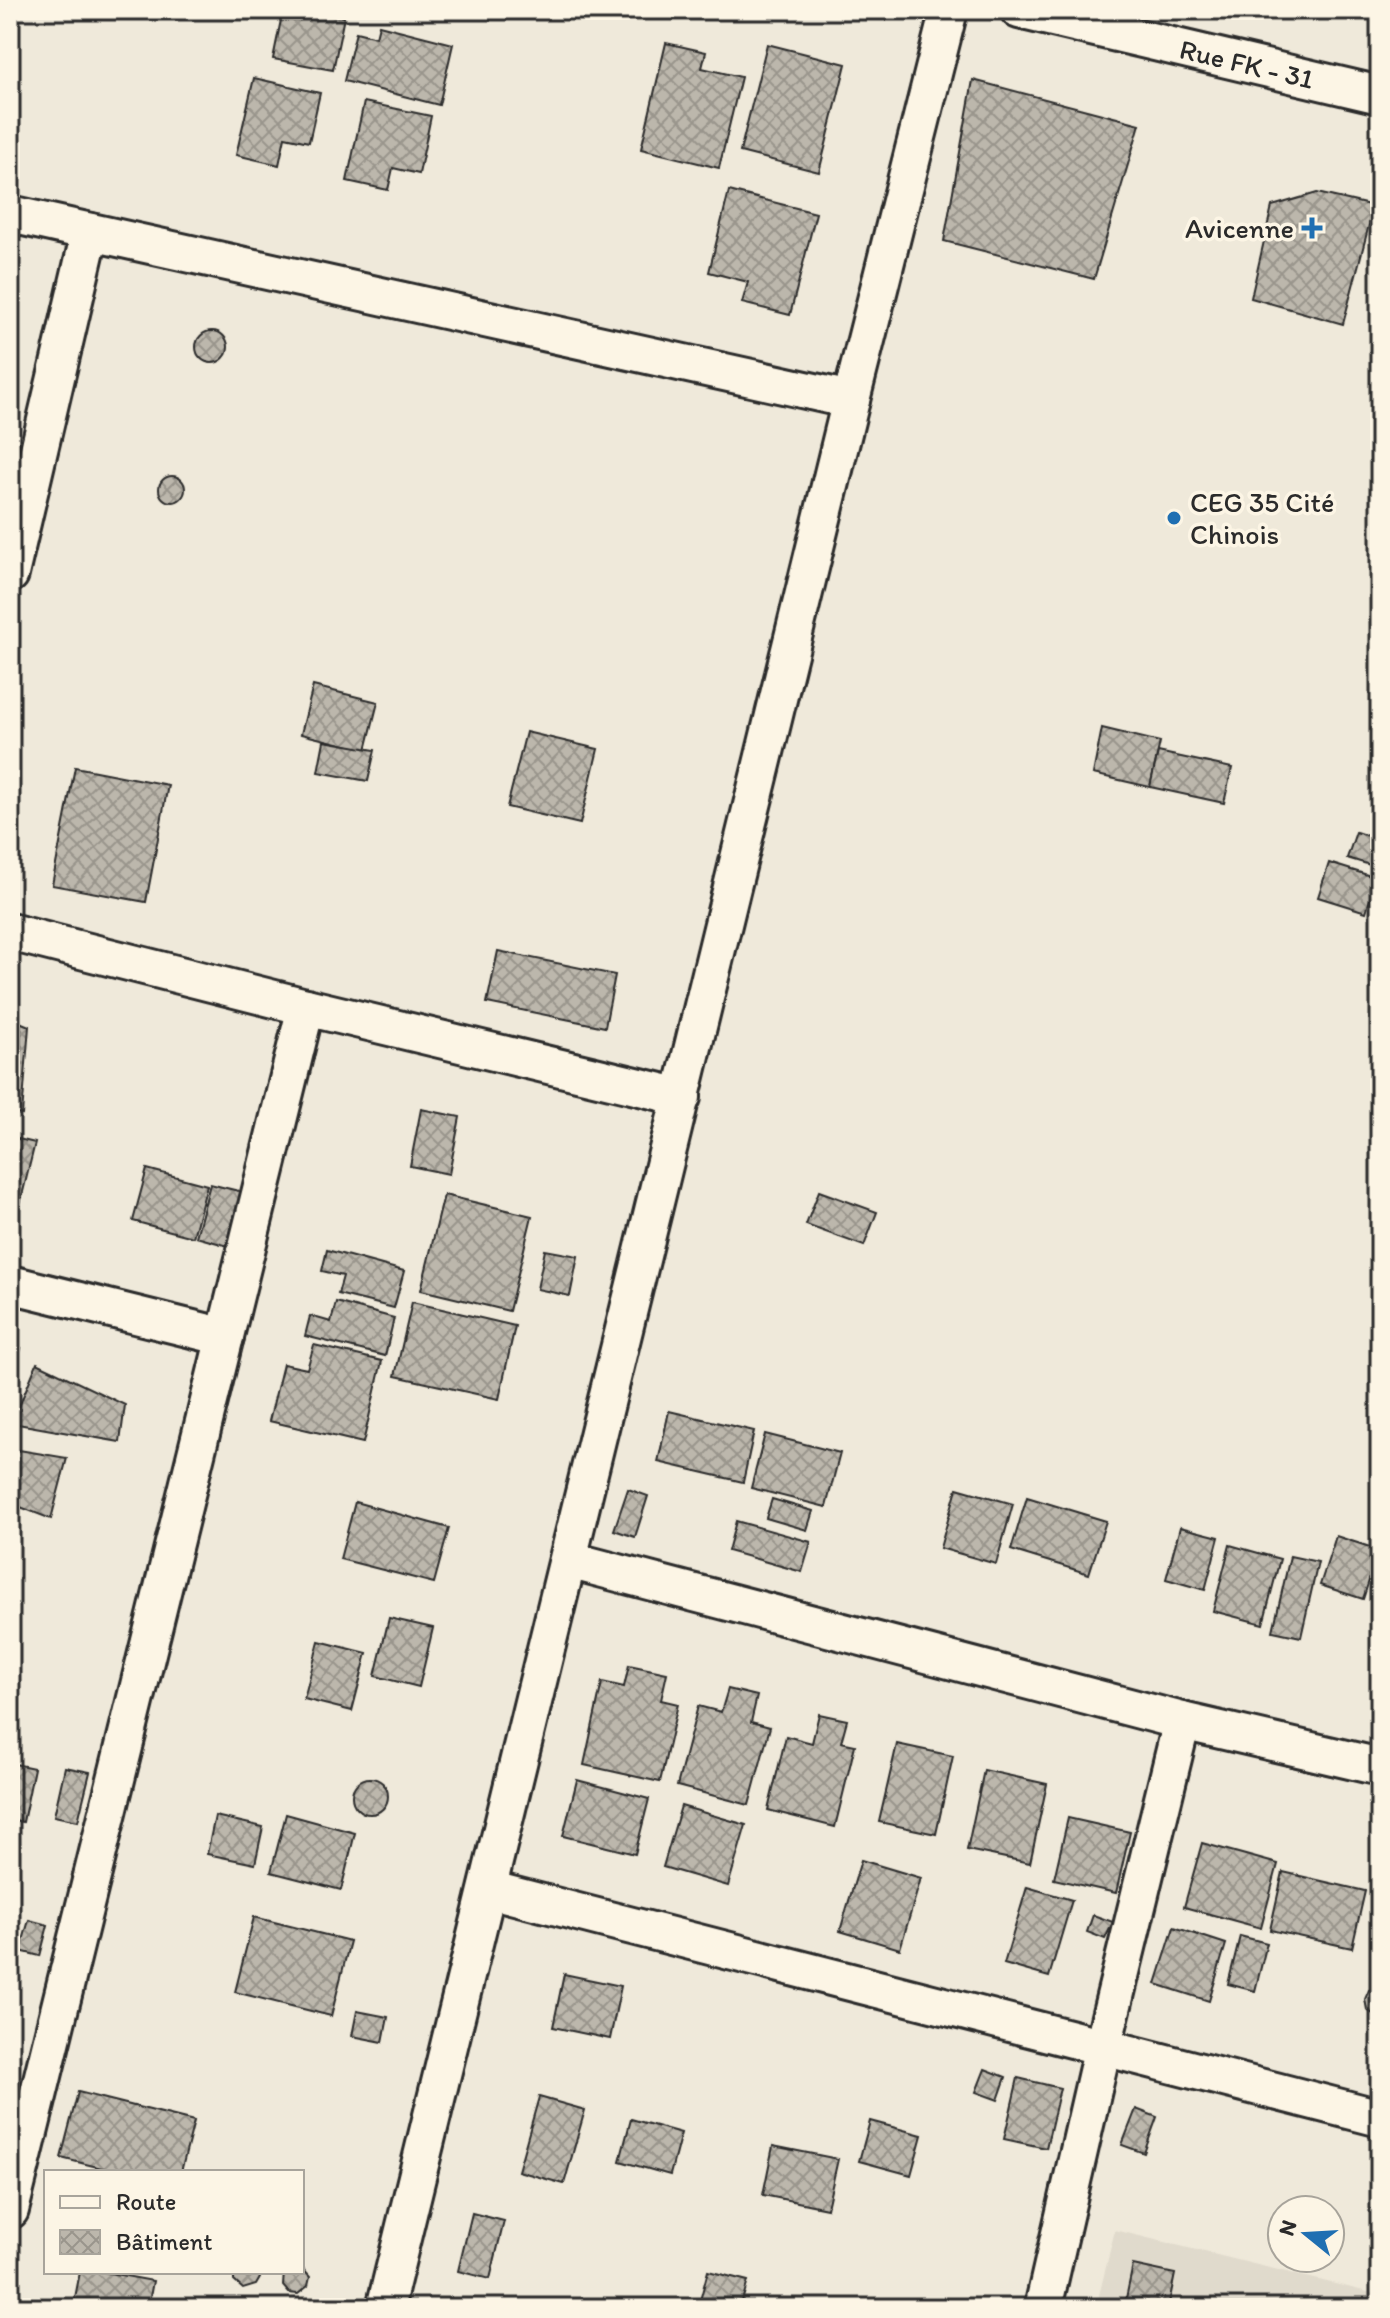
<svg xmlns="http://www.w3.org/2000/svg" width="1390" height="2318" font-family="Itim,sans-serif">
<defs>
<pattern id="building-cross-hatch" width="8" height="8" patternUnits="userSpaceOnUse" patternTransform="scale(2)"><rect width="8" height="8" fill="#bcb7ac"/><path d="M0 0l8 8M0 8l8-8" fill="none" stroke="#99958c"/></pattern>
</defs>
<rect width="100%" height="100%" fill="#efe9da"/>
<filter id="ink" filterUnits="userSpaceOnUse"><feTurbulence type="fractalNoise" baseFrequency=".0125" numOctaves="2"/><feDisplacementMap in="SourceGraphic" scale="16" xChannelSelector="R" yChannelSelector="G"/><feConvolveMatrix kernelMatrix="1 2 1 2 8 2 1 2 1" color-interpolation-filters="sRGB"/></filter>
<g filter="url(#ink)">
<path fill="#e0dacc" d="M1115 2230 1380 2295V2308H1096Z"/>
<g fill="url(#building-cross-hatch)" stroke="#2b2b2b" stroke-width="2">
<path d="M283 10H310L344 17 333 70 273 59Z"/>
<path d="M379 25 453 44 439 105 344 81 356 32 376 37Z"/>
<path d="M666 43 706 52 702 68 741 77 719 168 641 149Z"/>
<path d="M767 44 846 64 819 172 740 152Z"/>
<path d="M254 78 320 93 309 142 285 137 279 165 236 155Z"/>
<path d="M973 80 1140 124 1094 279 944 241Z"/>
<path d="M364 102 431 116 419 174 393 168 388 190 347 181Z"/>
<path d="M729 191 816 213 790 315 742 303 748 282 709 272Z"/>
<path d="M1317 193 1374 206 1343 324 1251 298 1272 206Z"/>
<circle cx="212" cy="347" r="16"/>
<circle cx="172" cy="489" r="13"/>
<path d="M313 686 378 702 366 750 301 734Z"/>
<path d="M1102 728 1160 742 1150 787 1093 774Z"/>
<path d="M526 732 598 749 580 824 507 807Z"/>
<path d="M324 741 375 750 368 781 318 772Z"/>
<path d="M1158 752 1232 768 1224 803 1150 787Z"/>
<path d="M75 767 168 785 146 902 52 885Z"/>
<path d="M1356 832 1380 840V868L1347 858Z"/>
<path d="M1329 863 1377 878 1366 912 1318 897Z"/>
<path d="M498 951 615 975 605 1027 487 1003Z"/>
<path d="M10 1018 29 1026 22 1115 10 1113Z"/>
<path d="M421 1109 460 1117 449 1174 410 1166Z"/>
<path d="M10 1137 35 1143 20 1204 10 1202Z"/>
<path d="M147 1169 207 1185 193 1237 133 1221Z"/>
<path d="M210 1184 247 1193 232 1247 196 1237Z"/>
<path d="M819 1191 877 1212 864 1246 806 1225Z"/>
<path d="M444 1195 532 1216 509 1311 421 1290Z"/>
<path d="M327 1250 404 1271 394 1308 338 1294 343 1276 322 1271Z"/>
<path d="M545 1250 578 1256 570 1296 537 1289Z"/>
<path d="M336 1302 394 1318 385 1356 305 1336 310 1316 331 1322Z"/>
<path d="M412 1302 515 1326 499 1399 395 1376Z"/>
<path d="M10 1345 21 1348 10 1394Z"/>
<path d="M314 1345 382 1361 363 1443 269 1421 283 1364 307 1369Z"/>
<path d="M37 1363 125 1405 120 1442 12 1423Z"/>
<path d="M669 1411 754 1431 743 1482 658 1462Z"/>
<path d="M765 1434 840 1453 826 1507 751 1488Z"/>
<path d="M13 1449 67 1458 51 1519 10 1503V1464Z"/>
<path d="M957 1488 1013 1504 996 1564 940 1548Z"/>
<path d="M628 1489 648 1496 635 1537 614 1530Z"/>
<path d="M1027 1497 1106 1521 1089 1574 1011 1550Z"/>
<path d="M772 1499 813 1511 807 1530 766 1518Z"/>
<path d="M355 1502 449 1528 434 1583 340 1559Z"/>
<path d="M736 1521 811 1542 802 1572 728 1551Z"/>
<path d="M1180 1527 1219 1537 1205 1590 1166 1579Z"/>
<path d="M1336 1536 1379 1550 1363 1599 1320 1585Z"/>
<path d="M1230 1545 1280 1559 1263 1624 1213 1611Z"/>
<path d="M1290 1556 1318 1562 1301 1637 1273 1631Z"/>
<path d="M389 1618 433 1628 419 1687 375 1676Z"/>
<path d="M319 1641 367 1653 352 1711 304 1699Z"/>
<path d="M629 1665 667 1673 661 1700 678 1704 660 1782 584 1765 602 1682 624 1687Z"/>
<path d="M1380 1669V1709L1371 1707Z"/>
<path d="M728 1689 757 1696 751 1722 770 1727 749 1805 677 1786 698 1706 721 1712Z"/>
<path d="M819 1714 847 1720 841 1742 855 1745 835 1827 768 1810 786 1736 812 1743Z"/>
<path d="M897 1744 953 1756 936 1834 879 1822Z"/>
<path d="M10 1763 34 1768 23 1822 10 1819Z"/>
<path d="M65 1767 90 1772 78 1821 54 1816Z"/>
<path d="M984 1770 1047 1784 1030 1863 967 1850Z"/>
<circle cx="370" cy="1796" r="18"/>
<path d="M577 1780 649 1799 635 1854 563 1836Z"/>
<path d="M681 1806 746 1825 728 1886 663 1867Z"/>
<path d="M286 1814 355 1833 341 1890 271 1872Z"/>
<path d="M215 1816 263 1827 255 1864 207 1854Z"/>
<path d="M1068 1818 1130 1832 1116 1893 1054 1879Z"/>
<path d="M1202 1843 1278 1864 1261 1928 1184 1907Z"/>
<path d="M861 1860 921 1878 900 1949 840 1931Z"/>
<path d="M1283 1872 1365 1891 1352 1948 1270 1930Z"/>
<path d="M1027 1887 1072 1900 1049 1977 1004 1964Z"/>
<path d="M1093 1915 1113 1922 1105 1939 1087 1932Z"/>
<path d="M254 1917 350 1941 331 2016 235 1992Z"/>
<path d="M29 1920 48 1925 40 1956 20 1951Z"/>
<path d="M1174 1927 1226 1944 1209 2001 1156 1984Z"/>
<path d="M1240 1936 1267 1943 1255 1991 1228 1984Z"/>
<path d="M564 1974 621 1986 610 2039 553 2027Z"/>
<path d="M1378 1986H1380V2016H1376L1367 2010 1365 1999 1369 1990Z"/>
<path d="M357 2011 388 2017 383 2042 352 2036Z"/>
<path d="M985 2069 1006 2077 998 2100 976 2092Z"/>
<path d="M1018 2078 1060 2088 1046 2148 1004 2139Z"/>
<path d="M78 2092 194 2121 181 2172H118L61 2158Z"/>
<path d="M539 2097 585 2110 564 2184 518 2171Z"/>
<path d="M1136 2109 1157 2117 1144 2153 1122 2145Z"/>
<path d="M631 2119 681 2133 670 2175 620 2161Z"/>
<path d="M870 2121 922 2135 911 2175 859 2161Z"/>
<path d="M773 2146 838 2159 827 2208 763 2195Z"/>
<path d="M472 2213 504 2221 490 2279 458 2271Z"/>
<path d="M1133 2265 1175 2274 1168 2308H1124Z"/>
<path d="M302 2268 310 2277 308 2286 298 2294 289 2293 283 2286 284 2272H302Z"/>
<path d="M708 2271 748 2281 740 2308H698Z"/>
<path d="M80 2272H104L153 2281 148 2308H73Z"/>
<path d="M234 2272H259L260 2278 256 2285 243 2289 234 2281Z"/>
</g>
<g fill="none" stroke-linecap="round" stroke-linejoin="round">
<defs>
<g id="street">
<path id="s1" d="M1019 10 1380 95"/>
<path d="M10 214 851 400"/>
<path d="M10 574 90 232"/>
<path d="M10 932 306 1007 682 1097"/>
<path d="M10 1284 225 1337"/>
<path d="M569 1560 1182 1721 1380 1767"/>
<path d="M488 1889 1380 2118"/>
<path d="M10 2210 306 1007"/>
<path d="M385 2308 851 400 949 10"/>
<path d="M1043 2308 1103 2046 1182 1721"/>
</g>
</defs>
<use href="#street" stroke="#2b2b2b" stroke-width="42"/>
<use href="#street" stroke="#fcf5e5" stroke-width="36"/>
</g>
</g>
<g fill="#1f6fb2" stroke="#fcf5e5" stroke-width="3">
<path d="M1308 216h8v8h8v8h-8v8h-8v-8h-8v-8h8z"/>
<circle cx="1174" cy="518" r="8"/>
</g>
<g text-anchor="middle" stroke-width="7" stroke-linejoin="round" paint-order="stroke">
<g font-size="28" fill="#2b2b2b" stroke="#fcf5e5">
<text dy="10" stroke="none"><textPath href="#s1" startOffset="234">Rue FK - 31</textPath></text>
</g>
<g font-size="28" fill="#2b2b2b" stroke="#fcf5e5" text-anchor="end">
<text x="1294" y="238">Avicenne</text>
<text x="1190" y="512" text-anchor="start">CEG 35 Cité<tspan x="1190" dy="32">Chinois</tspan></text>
</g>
</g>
<rect width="1390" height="2318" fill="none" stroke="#fcf5e5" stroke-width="40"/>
<rect x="20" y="20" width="1350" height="2278" fill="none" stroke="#2b2b2b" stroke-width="3" filter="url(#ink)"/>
<rect x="44" y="2170" width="260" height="104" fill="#fcf5e5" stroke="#a8a49b" stroke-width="2"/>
<rect x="60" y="2196" width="40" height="12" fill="#fcf5e5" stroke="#a8a49b" stroke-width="2"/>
<text x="116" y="2210" font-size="24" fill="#2b2b2b">Route</text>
<rect x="60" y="2230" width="40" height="24" fill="url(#building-cross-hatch)" stroke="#a8a49b" stroke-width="2"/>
<text x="116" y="2250" font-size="24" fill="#2b2b2b">Bâtiment</text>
<g transform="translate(1306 2234) rotate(288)"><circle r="38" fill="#fcf5e5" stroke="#a8a49b" stroke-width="2"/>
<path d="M0-6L14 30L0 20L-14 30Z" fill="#1f6fb2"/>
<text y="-12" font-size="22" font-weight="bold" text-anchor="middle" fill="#2b2b2b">N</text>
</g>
</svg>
